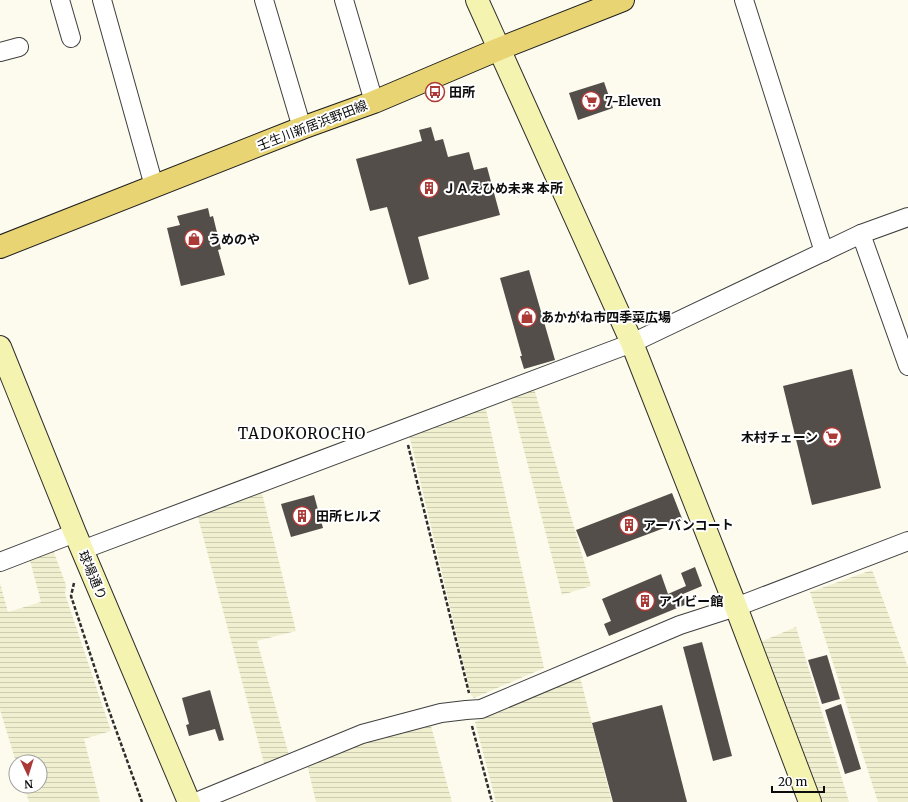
<svg xmlns="http://www.w3.org/2000/svg" width="908" height="802" font-family="Merriweather,'Noto Sans JP',serif">
<defs>
<pattern id="farmland-rules" width="6" height="5" patternUnits="userSpaceOnUse"><rect width="6" height="5" fill="#f0f0d0"/><path d="M0 2.5h6" fill="none" stroke="#cdcdb1"/></pattern>
</defs>
<rect width="100%" height="100%" fill="#fdfbed"/>
<g fill="url(#farmland-rules)">
<path d="M534 388 591 586 562 595 510 397Z"/>
<path d="M485 405 544 668 474 698 471 695 409 434Z"/>
<path d="M261 489 296 631 257 641 289 755 265 767 197 514Z"/>
<path d="M53 550 66 585 65 594 111 731 84 739 100 802H29L24 786H40V762H16L0 710V583L8 612 41 602 29 557Z"/>
<path d="M872 570 908 667V802H878L810 592Z"/>
<path d="M796 627 849 802H822L760 642Z"/>
<path d="M580 677 612 802H496L475 722Z"/>
<path d="M431 726 452 802H316L307 764 342 749 376 739Z"/>
</g>
<g fill="#534e4a">
<path d="M604 82 613 108 578 120 569 93Z"/>
<path d="M431 127 435 141 443 139 448 157 469 152 474 170 487 167 500 215 418 237 429 279 409 285 387 207 370 211 356 159 422 141 419 130Z"/>
<path d="M208 208 210 217 213 216 221 249 218 250 225 275 181 286 167 228 180 225 177 216Z"/>
<path d="M529 270 555 360 524 369 520 356H522L500 278Z"/>
<path d="M852 369 881 488 812 505 783 386Z"/>
<path d="M672 493 683 521 587 557 576 530Z"/>
<path d="M314 495 323 528 291 537 281 504Z"/>
<path d="M695 567 702 586 683 594 687 604 609 636 604 624 611 621 602 599 661 574 668 594 686 586 681 573Z"/>
<path d="M702 642 732 756 713 761 683 647Z"/>
<path d="M827 655 840 699 822 704 808 660Z"/>
<path d="M210 690 224 740 219 741 215 729 189 736 186 725 189 724 182 698Z"/>
<path d="M841 704 861 769 845 774 825 710Z"/>
<path d="M662 705 687 802H613L592 723Z"/>
</g>
<g fill="none" stroke-linecap="round" stroke-linejoin="round">
<defs>
<g id="street">
<path d="M60 0 71 38"/>
<path d="M102 0 154 186"/>
<path d="M264 0 302 128"/>
<path d="M344 0 374 102"/>
<path d="M744 0 824 252"/>
<path d="M0 52 19 47"/>
<path d="M861 234 908 366"/>
<path d="M82 550 632 343 861 234 908 217"/>
<path d="M0 562 75 533"/>
<path d="M196 802 362 734 441 713 466 710 481 709 680 625 736 607 908 541"/>
</g>
<g id="secondary">
<path d="M477 0 632 343 736 607 810 802"/>
<path d="M0 347 75 533 189 802"/>
</g>
<path id="primary" d="M0 247 302 128 374 102 499 49 623 0"/>
</defs>
<use href="#street" stroke="#3f3f3f" stroke-width="20"/>
<use href="#secondary" stroke="#2e2e2e" stroke-width="24"/>
<use href="#primary" stroke="#1d1d1d" stroke-width="24"/>
<g stroke="#2e2e2e" stroke-width="2.5" stroke-dasharray="4 2" stroke-linecap="butt">
<path d="M408 445 469 693"/>
<path d="M74 583 71 596 107 705 142 802"/>
<path d="M472 726 492 802"/>
</g>
<use href="#street" stroke="#fff" stroke-width="18"/>
<use href="#secondary" stroke="#f5f3b0" stroke-width="22"/>
<use href="#primary" stroke="#e8d473" stroke-width="22"/>
</g>
<defs>
<symbol id="bus-ring" viewBox="-11 -11 22 22"><circle r="9.5" fill="#fff" stroke="#ab3935" stroke-width="1.5"/><path d="M-5-6H5V4H4V6H2V4H-2V6H-4V4H-5ZM-3.5-4V0h7V-4ZM-3.5 1.2v1.5H-2V1.2ZM2 1.2v1.5H3.5V1.2Z" fill="#ab3935"/></symbol>
<symbol id="supermarket-ring" viewBox="-11 -11 22 22"><circle r="9.5" fill="#fff" stroke="#ab3935" stroke-width="1.5"/><path d="M-6-5.5h2.5l.6 2H6L4.5 2H-2.5L-4.4-4H-6ZM-1.5 3.2a1.3 1.3 0 1 0 .1 0ZM3 3.2a1.3 1.3 0 1 0 .1 0Z" fill="#ab3935"/></symbol>
<symbol id="building-ring" viewBox="-11 -11 22 22"><circle r="9.5" fill="#fff" stroke="#ab3935" stroke-width="1.5"/><path d="M-4-6H4V6H1V3H-1V6H-4ZM-2.5-4.3h1.7v1.8h-1.7ZM.8-4.3h1.7v1.8H.8ZM-2.5-1h1.7V.8h-1.7ZM.8-1h1.7V.8H.8Z" fill="#ab3935"/></symbol>
<symbol id="shop-ring" viewBox="-11 -11 22 22"><circle r="9.5" fill="#fff" stroke="#ab3935" stroke-width="1.5"/><path d="M-5-2.5h2.3a2.7 3.5 0 0 1 5.4 0H5L5.5 6h-11ZM-1.5-2.5h3a1.5 2.3 0 0 0-3 0Z" fill="#ab3935"/></symbol>
</defs>
<g fill-rule="evenodd">
<use href="#bus-ring" x="424" y="81" width="22" height="22"/>
<use href="#supermarket-ring" x="580" y="90" width="22" height="22"/>
<use href="#building-ring" x="418" y="177" width="22" height="22"/>
<use href="#shop-ring" x="183" y="228" width="22" height="22"/>
<use href="#shop-ring" x="516" y="306" width="22" height="22"/>
<use href="#supermarket-ring" x="821" y="426" width="22" height="22"/>
<use href="#building-ring" x="291" y="505" width="22" height="22"/>
<use href="#building-ring" x="618" y="514" width="22" height="22"/>
<use href="#building-ring" x="634" y="590" width="22" height="22"/>
</g>
<g text-anchor="middle" stroke-width="4" stroke-linejoin="round" paint-order="stroke">
<g font-size="13" font-weight="bold" fill="#0c0c0c" stroke="#fff" text-anchor="start">
<text x="449" y="97">田所</text>
<text x="605" y="106">7-Eleven</text>
<text x="443" y="193">ＪＡえひめ未来 本所</text>
<text x="208" y="244">うめのや</text>
<text x="541" y="322">あかがね市四季菜広場</text>
<text x="818" y="442" text-anchor="end">木村チェーン</text>
<text x="316" y="521">田所ヒルズ</text>
<text x="643" y="530">アーバンコート</text>
<text x="659" y="606">アイビー館</text>
</g>
<g font-size="13" fill="#0c0c0c" stroke="#fff">
<text transform="translate(312 125) rotate(-21)" y="5">壬生川新居浜野田線</text>
<text transform="translate(93 575) rotate(67)" y="5">球場通り</text>
</g>
<g font-size="15" letter-spacing="1" fill="#0c0c0c" stroke="#fff">
<text x="302" y="439">TADOKOROCHO</text>
</g>
</g>
<g transform="translate(28 774) rotate(176)"><circle r="19" fill="#ffffff" stroke="#9e9e9e"/>
<path d="M0-3L7 15L0 10L-7 15Z" fill="#ab3935"/>
<text y="-6" font-size="11" font-weight="bold" text-anchor="middle" fill="#0c0c0c">N</text>
</g>
<path d="M772 786v6h52v-6" fill="none" stroke="#0c0c0c" stroke-width="2"/>
<text x="778" y="786" font-size="12" fill="#0c0c0c" stroke="#ffffff" stroke-width="3" paint-order="stroke">20 m</text>
</svg>
